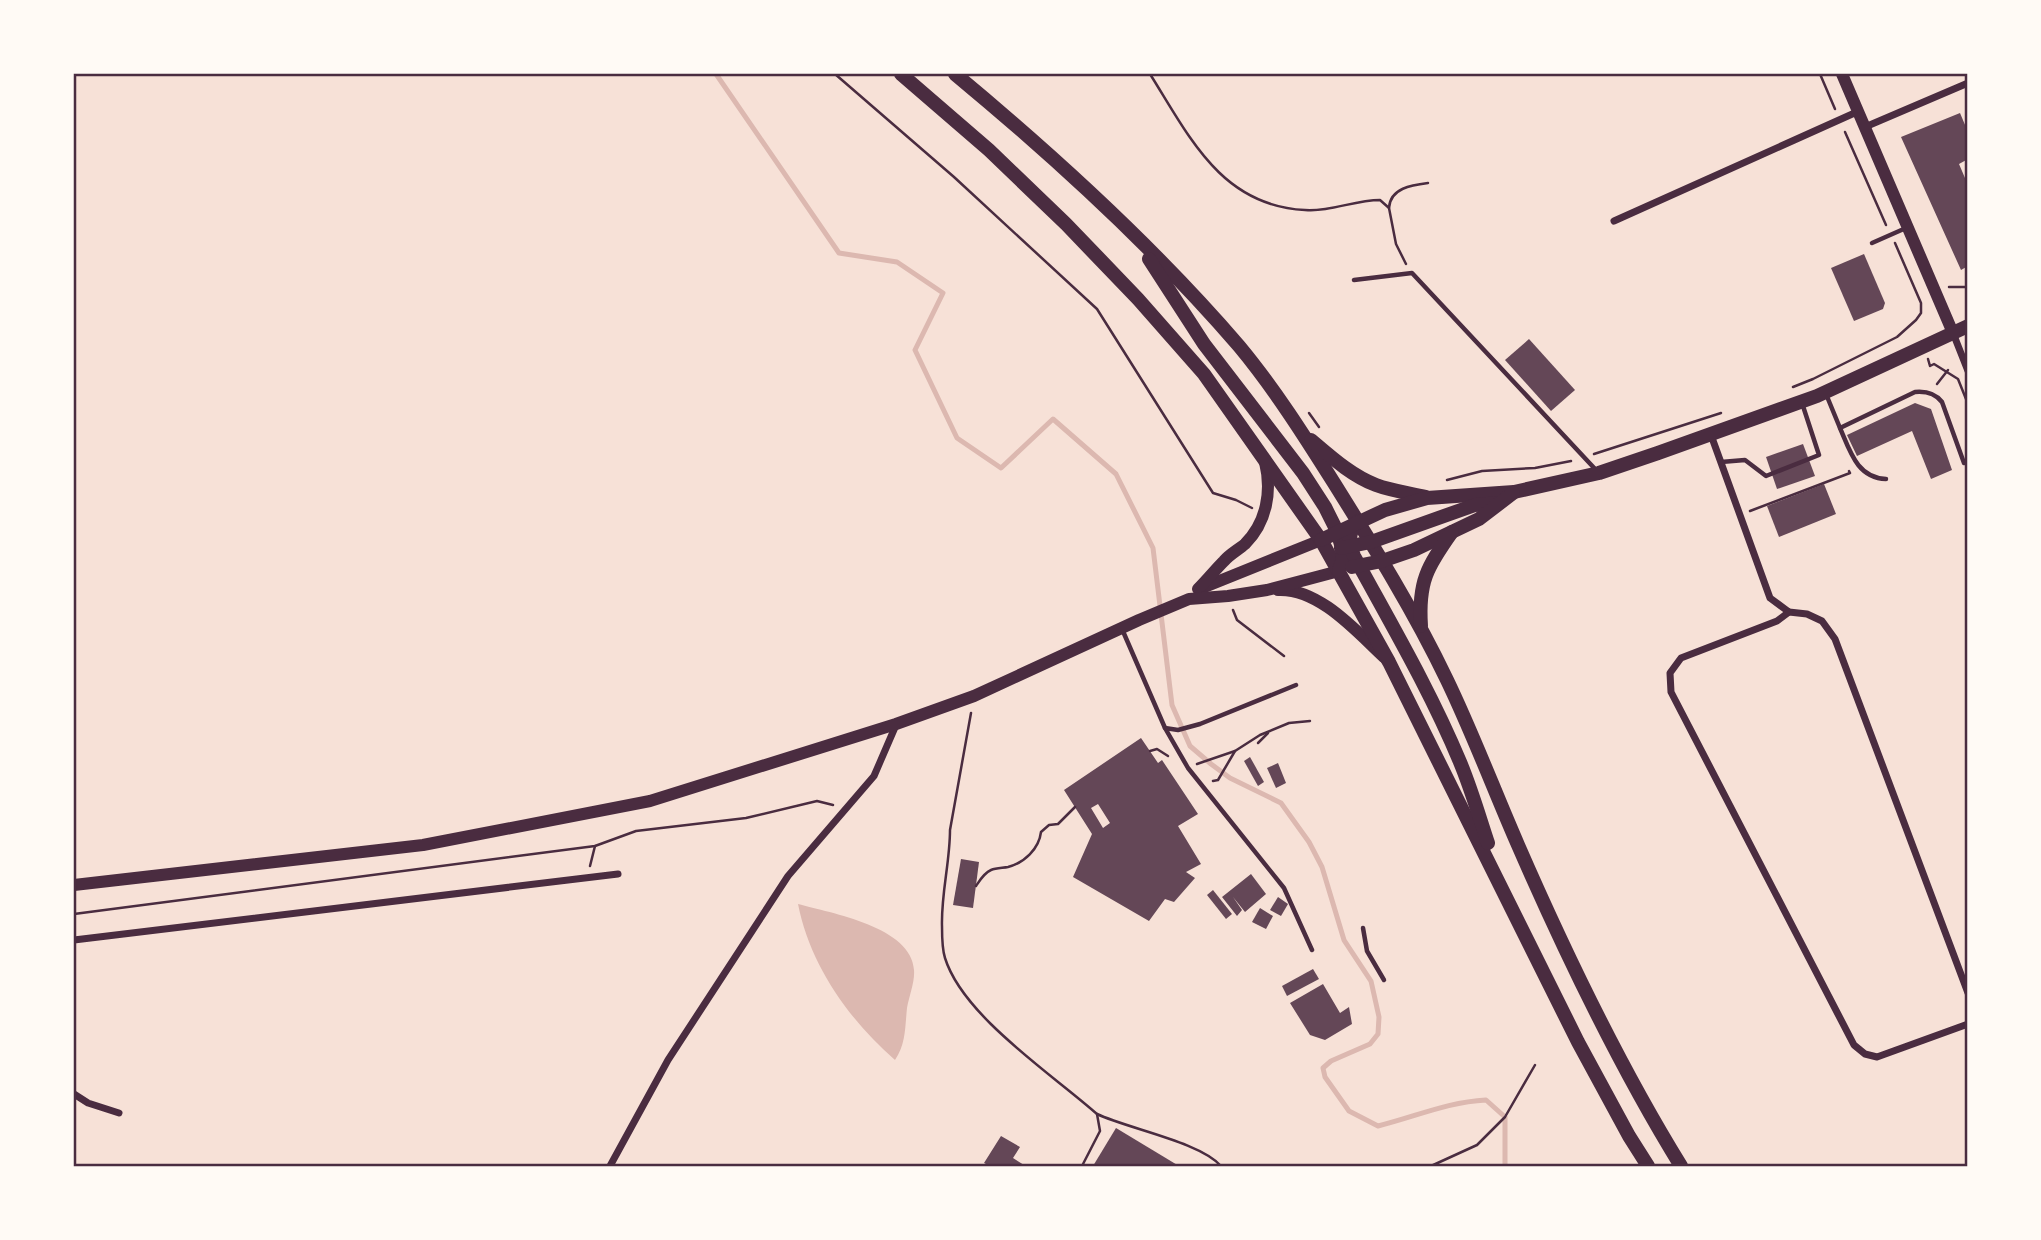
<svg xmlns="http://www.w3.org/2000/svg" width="2041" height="1240" font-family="'Asap Condensed',sans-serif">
<rect width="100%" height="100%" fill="#f7e1d7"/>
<path fill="#dcb8b0" d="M798 904C831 913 912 927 914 970 915 982 909 996 907 1008 905 1027 906 1044 895 1060 849 1020 810 965 798 904Z"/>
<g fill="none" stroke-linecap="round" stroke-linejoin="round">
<path stroke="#dcb8b0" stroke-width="5" d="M716 74 839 253 897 262 943 293 915 350 957 438 1001 468 1053 419 1116 474 1153 548 1172 705 1190 746 1211 764 1230 778 1281 803 1309 842 1322 867 1344 940 1371 981 1379 1017 1378 1034 1370 1044 1331 1061 1323 1068 1325 1077 1349 1111 1378 1126C1415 1117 1447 1102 1486 1100L1505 1117V1166"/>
</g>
<g fill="#644757" fill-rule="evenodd">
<path d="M1960 113 1968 132V159L1959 164 1968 185V266L1961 270 1901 137Z"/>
<path d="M1864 254 1885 303 1883 309 1854 321 1831 268Z"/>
<path d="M1529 339 1575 390 1551 411 1505 360Z"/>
<path d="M1915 403 1931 409 1952 470 1931 479 1912 431 1857 456 1847 435Z"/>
<path d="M1803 444 1815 476 1777 489 1766 457Z"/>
<path d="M1824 484 1836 514 1779 537 1767 506Z"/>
<path d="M1141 738 1158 763 1162 760 1198 814 1178 826 1201 864 1186 872 1195 878 1174 902 1165 899 1149 921 1073 877 1092 834 1064 790ZM1098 804 1110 823 1103 828 1091 808Z"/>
<path d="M1250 757 1264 782 1258 786 1244 761Z"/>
<path d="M1278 763 1286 783 1276 788 1267 768Z"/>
<path d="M961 859 979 862 973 908 953 905Z"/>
<path d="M1251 874 1266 894 1245 912 1233 897 1242 910 1237 916 1222 897Z"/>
<path d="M1213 890 1232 914 1226 919 1207 895Z"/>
<path d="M1278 897 1288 904 1281 916 1270 910Z"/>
<path d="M1260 908 1273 916 1266 929 1252 922Z"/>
<path d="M1313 969 1319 979 1287 996 1282 986Z"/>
<path d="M1323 984 1340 1013 1349 1007 1352 1024 1325 1040 1310 1035 1290 1003Z"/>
<path d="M1116 1128 1179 1166H1093Z"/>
<path d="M1001 1136 1020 1147 1013 1158 1024 1165 1022 1166H990L984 1163Z"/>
</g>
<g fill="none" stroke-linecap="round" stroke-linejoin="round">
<g stroke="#4a2c40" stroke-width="2.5">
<path d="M835 74 954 177 1097 309 1213 493 1236 500 1252 508"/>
<path d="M1150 74C1189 136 1221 206 1305 210 1331 212 1354 200 1380 200L1389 208 1396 244 1406 264"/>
<path d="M1820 74 1835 109"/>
<path d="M1845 132 1886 225"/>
<path d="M1389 208C1390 188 1412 185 1428 183"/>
<path d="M1949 287H1968"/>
<path d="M1928 359 1930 366 1934 364 1958 379 1968 404"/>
<path d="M1937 384 1948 370"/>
<path d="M1793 387 1813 379 1897 337 1916 320 1921 313V303L1895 243"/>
<path d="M1309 413 1319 427"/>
<path d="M1594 454 1721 413"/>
<path d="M1447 480 1482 471 1535 468 1571 461"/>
<path d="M1750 511 1850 473 1849 471"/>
<path d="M1233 610 1237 620 1284 656"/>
<path d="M971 713 950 830C950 862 941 894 942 926 942 936 942 949 945 958 963 1016 1052 1074 1097 1114L1100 1131 1082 1166"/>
<path d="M1258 743 1268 733"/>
<path d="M1150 751 1157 749 1168 756"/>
<path d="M1197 764 1235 751 1260 735 1289 723 1310 721"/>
<path d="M1213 781 1218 780 1235 751"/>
<path d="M590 866 595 846"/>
<path d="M976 886C980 880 984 873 991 870 996 868 1003 868 1008 867 1024 863 1039 849 1041 832L1049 825 1058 824 1075 807"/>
<path d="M74 914 595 846 636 831 746 818 817 801 833 805"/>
<path d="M1097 1114C1129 1129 1200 1142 1221 1166"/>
<path d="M1431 1166 1477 1145 1505 1117 1535 1065"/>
</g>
<g stroke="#4a2c40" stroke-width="4.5">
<path d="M1872 243 1906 228"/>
<path d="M1354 280 1412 273 1596 470"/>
<path d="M1826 394 1840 428 1915 392C1926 391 1935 393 1942 402L1964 463 1968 462"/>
<path d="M1840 428C1850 451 1857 478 1886 479"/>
<path d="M1721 462 1745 460 1766 476 1819 455 1802 403"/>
<path d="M1122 629 1165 728 1188 768 1284 888 1312 950"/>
<path d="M1165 728 1178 730 1200 724 1296 685"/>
<path d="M1363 928 1367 951 1384 980"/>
</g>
<g stroke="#4a2c40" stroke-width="7">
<path d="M1865 127 1968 83"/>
<path d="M1614 221 1859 111"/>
<path d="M1953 333 1968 371"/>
<path d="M1711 435 1770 598 1789 612 1807 614 1822 621 1835 639 1968 993"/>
<path d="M1789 612 1777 621 1681 658 1670 673 1671 692 1854 1045 1865 1054 1877 1057 1968 1024"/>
<path d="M74 940 618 874"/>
<path d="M74 1094 88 1103 119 1113"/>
<path d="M610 1166 668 1060 788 876 874 776 896 725"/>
</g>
<g stroke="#4a2c40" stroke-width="12">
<path d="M1202 588 1321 540"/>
<path d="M1198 589C1207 580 1215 570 1224 561 1230 554 1238 550 1245 544 1267 522 1272 491 1265 462"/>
<path d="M1278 590C1319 588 1356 631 1384 657"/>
<path d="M74 885 423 845 650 801 896 724 974 696 1139 620 1189 599 1228 596 1267 590 1339 571"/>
</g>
<path stroke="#4a2c40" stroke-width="12" d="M1842 74 1953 333"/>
<g stroke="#4a2c40" stroke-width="14">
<path d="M901 74 989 150 1066 224 1138 299 1204 374 1321 540 1389 662 1578 1042 1629 1136 1648 1166"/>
<path d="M955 74C1055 157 1154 247 1239 346 1274 388 1305 437 1334 483 1374 547 1414 611 1447 680 1473 734 1494 790 1518 845 1566 955 1618 1064 1681 1166"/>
<path d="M1149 259 1204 344 1303 473 1325 507 1337 531 1342 548 1343 558 1339 571"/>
<path d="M1311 440C1331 457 1352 476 1376 485 1392 491 1410 493 1426 497"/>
<path d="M1358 521C1348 533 1348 542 1354 556 1391 624 1430 690 1460 762 1471 788 1479 816 1488 843"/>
<path d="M1321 540 1385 510 1427 498 1514 492 1599 473 1658 453 1817 396 1968 326"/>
<path d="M1341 548 1371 542 1475 505 1499 503"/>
<path d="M1352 567 1382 561 1414 550 1479 519 1513 493"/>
<path d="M1421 626C1418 582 1427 567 1452 532"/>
</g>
</g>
<rect width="2041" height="1240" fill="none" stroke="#fffaf5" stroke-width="150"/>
<rect x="75" y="75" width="1891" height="1090" fill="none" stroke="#4a2c40" stroke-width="2.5"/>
</svg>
